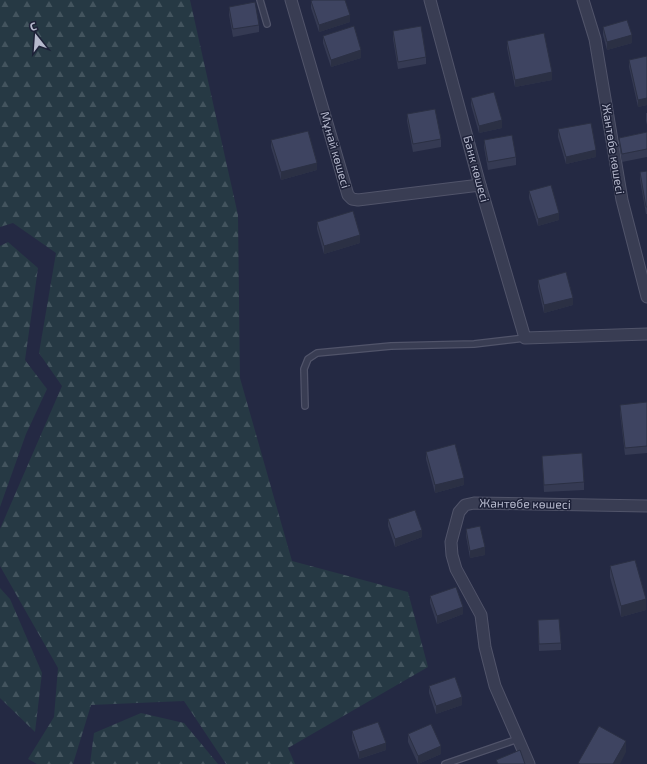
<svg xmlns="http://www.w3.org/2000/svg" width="647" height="764" font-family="'Exo 2',sans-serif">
<defs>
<pattern id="forest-firs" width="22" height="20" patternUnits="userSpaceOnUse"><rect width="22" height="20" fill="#263944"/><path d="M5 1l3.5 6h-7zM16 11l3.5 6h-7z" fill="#43545e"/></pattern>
</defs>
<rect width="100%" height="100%" fill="#242943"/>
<g fill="url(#forest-firs)">
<path d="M0 0H190L238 215 240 378 292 561 408 592 428 667 288 748 295 764H226L184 701 91 705 73 764H37L28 759 54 717 58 668 0 566V529L62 386 39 353 56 253 13 223 0 227Z"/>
<path d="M8 242 38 268 25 360 47 389 26 434 0 507V246Z"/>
<path d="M0 588 10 599 42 673 35 732 0 698Z"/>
<path d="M141 713 184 723 218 764H90L94 733Z"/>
</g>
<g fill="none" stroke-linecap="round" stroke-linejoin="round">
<defs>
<g id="lane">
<path d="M260 0 267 24"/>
<path d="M305 406 304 369 308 359 317 353 391 346 474 344 525 338"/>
<path d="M445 764 518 739"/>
</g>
<g id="street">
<path d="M291 0 348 195 352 199 358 200 480 185"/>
<path d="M430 0 480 185 525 338 647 334"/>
<path d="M583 0 595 39 622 200 647 297"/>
<path d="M529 764 495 686 485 647 481 615 456 569 452 555 451 542 459 512 465 505 474 503 647 506"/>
</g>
</defs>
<use href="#lane" stroke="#51546a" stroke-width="8"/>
<use href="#street" stroke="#51546a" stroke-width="13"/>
<use href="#lane" stroke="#393d53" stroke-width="5.5"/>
<use href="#street" stroke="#393d53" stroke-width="11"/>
</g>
<g fill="#353a53">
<path d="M311 1 350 22 319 32 311 8Z"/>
<path d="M229 7 259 25V32L233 37 229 15Z"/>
<path d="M603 27 632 43 607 50 603 35Z"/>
<path d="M393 31 426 57V64L398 69 393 39Z"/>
<path d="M323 36 361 58 331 67 323 43Z"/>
<path d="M507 41 552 80 515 87 507 48Z"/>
<path d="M647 56V105L638 107 629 67V60Z"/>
<path d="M471 98 502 128 479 133 471 105Z"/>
<path d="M646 113H647V125L646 121Z"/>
<path d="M407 114 441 139V147L413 152 407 121Z"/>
<path d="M558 129 596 157 566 164 558 137Z"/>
<path d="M647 132V157L622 162 619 145V138Z"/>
<path d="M271 140 317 170 281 180 271 147Z"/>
<path d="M484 140 516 157V165L488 170 484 147Z"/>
<path d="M647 171V214H646L640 180V172Z"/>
<path d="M529 191 559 220 538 226 529 198Z"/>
<path d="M317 222 360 243 324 254 317 229Z"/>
<path d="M538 280 573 305 544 313 538 287Z"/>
<path d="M647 402V453L625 455 620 413V405Z"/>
<path d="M426 452 464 485 435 493 426 459Z"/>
<path d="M542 456 584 482V490L544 492Z"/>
<path d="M388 519 422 537 395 547 388 526Z"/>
<path d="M466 529 485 555 470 558 466 536Z"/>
<path d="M610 566 646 610 621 617 610 577Z"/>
<path d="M430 596 463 614 437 624 430 603Z"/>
<path d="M538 620 561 643V650L539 651Z"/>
<path d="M429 686 462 705 436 714 429 693Z"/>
<path d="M352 731 386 750 359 759 352 739Z"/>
<path d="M408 734 441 754 418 764 408 742Z"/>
</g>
<g fill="#2b3044">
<path d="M350 15V22L319 32V25Z"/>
<path d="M632 35V43L607 50V42Z"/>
<path d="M361 50V58L331 67V60Z"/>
<path d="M552 72V80L515 87V80Z"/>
<path d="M647 98V105L638 107V100Z"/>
<path d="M502 120V128L479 133V126Z"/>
<path d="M596 150V157L566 164V157Z"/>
<path d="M317 163V170L281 180V172Z"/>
<path d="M559 213V220L538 226V219Z"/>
<path d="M360 235V243L324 254V246Z"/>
<path d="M573 298V305L544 313V305Z"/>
<path d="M464 478V485L435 493V485Z"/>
<path d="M422 530V537L395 547V539Z"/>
<path d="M485 547V555L470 558V551Z"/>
<path d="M646 599V610L621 617V606Z"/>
<path d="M463 607V614L437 624V616Z"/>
<path d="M462 697V705L436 714V706Z"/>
<path d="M626 741V752L620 764H613Z"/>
<path d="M386 743V750L359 759V752Z"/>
<path d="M441 746V754L418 764V756Z"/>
</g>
<g fill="#3e4461" stroke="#2b3044">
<path d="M313 0H345L350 15 319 25 311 1Z"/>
<path d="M255 2 259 25 233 29 229 7Z"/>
<path d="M627 20 632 35 607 42 603 27Z"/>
<path d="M354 26 361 50 331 60 323 36Z"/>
<path d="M421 26 426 57 398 62 393 31Z"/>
<path d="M544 33 552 72 515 80 507 41Z"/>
<path d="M647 56V98L638 100 629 60Z"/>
<path d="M494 92 502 120 479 126 471 98Z"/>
<path d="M435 109 441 139 413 144 407 114Z"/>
<path d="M591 123 596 150 566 157 558 129Z"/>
<path d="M308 131 317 163 281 172 271 140Z"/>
<path d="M647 132V149L622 154 619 138Z"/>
<path d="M512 135 516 157 488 162 484 140Z"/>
<path d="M647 171V207H646L640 172Z"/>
<path d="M551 185 559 213 538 219 529 191Z"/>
<path d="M353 211 360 235 324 246 317 222Z"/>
<path d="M566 272 573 298 544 305 538 280Z"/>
<path d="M647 402V446L625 448 620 405Z"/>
<path d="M455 444 464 478 435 485 426 452Z"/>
<path d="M582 453 584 482 544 485 542 456Z"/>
<path d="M415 510 422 530 395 539 388 519Z"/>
<path d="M480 526 485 547 470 551 466 529Z"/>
<path d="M635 560 646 599 621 606 610 566Z"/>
<path d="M456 587 463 607 437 616 430 596Z"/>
<path d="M559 619 561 643 539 644 538 620Z"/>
<path d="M455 677 462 697 436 706 429 686Z"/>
<path d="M378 722 386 743 359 752 352 731Z"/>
<path d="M431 724 441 746 418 756 408 734Z"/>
<path d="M599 726 626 741 613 764H580L578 763Z"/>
<path d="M520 750 525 764H498L496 760Z"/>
</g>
<g text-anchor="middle" stroke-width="3" stroke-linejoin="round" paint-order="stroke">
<g font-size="12" fill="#b6b9cd" stroke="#1d2138">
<text transform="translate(613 149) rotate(81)" y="4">Жантөбе көшесі</text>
<text transform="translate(335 150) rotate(74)" y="4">Мұнай көшесі</text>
<text transform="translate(476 169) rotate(75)" y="4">Банк көшесі</text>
<text transform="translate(525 504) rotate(1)" y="4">Жантөбе көшесі</text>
</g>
</g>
<g transform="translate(36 36) rotate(343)" stroke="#1d2138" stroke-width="3" paint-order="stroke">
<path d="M0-3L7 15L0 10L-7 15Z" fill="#b6b9cd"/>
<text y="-6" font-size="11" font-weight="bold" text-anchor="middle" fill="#b6b9cd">С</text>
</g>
</svg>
